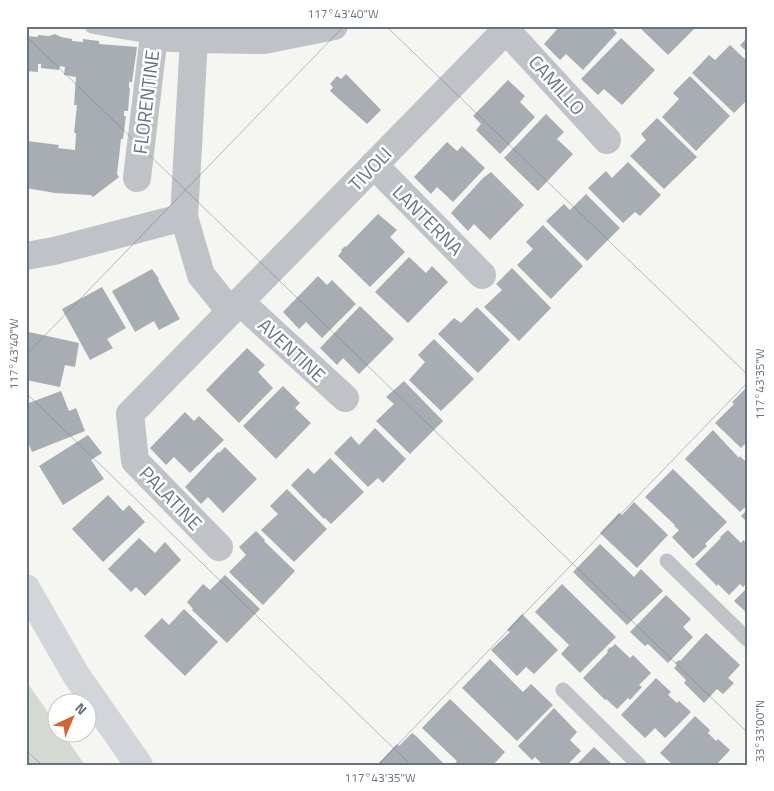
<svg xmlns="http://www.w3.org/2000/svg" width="774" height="791" font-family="'Titillium Web',sans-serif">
<rect width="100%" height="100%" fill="#f5f5f2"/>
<path fill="#d4dad2" d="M26 681 57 725 58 734H63L85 765H26Z"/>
<g fill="#a7adb2">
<path d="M560 26H610L617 33 583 70 566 54 560 60 544 44Z"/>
<path d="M638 26H697L668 55Z"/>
<path d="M55 34 61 37 72 39V41L83 42V39L99 41V44L137 47 132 82H129V88H130L128 111H124V116H126L123 139H121L117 174 119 177 93 197 91 195 55 193 26 188 27 141 59 145 58 148 75 150 76 133H74L77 105H74L76 77 64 75 65 67 60 66 59 70 41 68V64H38V72L26 71V36L38 37V35L49 36Z"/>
<path d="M748 37V53L740 45Z"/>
<path d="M621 38 655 70 622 105 604 89 598 95 581 79Z"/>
<path d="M730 45 748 62V99L734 113 692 73 709 55 715 60Z"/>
<path d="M346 74 381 110 367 124 330 91 333 87 330 84 337 76 341 79Z"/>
<path d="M690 76 730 116 696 151 662 117 679 99 673 93Z"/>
<path d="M508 80 525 96 520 102 535 117 500 154 476 130 481 124 473 116Z"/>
<path d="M546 114 564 132 557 139 573 154 538 191 504 158Z"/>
<path d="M657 118 697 157 664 189 630 156 646 140 641 134Z"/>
<path d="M447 142 457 151 462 146 485 168 453 202 437 187 431 194 414 177Z"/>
<path d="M628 162 661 195 640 216 635 212 623 223 588 188 606 171 612 178Z"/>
<path d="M491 172 524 205 490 240 474 224 468 231 451 213 483 178Z"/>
<path d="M586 194 620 228 587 261 546 221 564 204 570 210Z"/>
<path d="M378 214 397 230 390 237 405 252 370 287 338 256 342 251 341 250 345 246 346 247Z"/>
<path d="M543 225 583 266 551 299 517 265 533 249 526 242Z"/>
<path d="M409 257 426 273 432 266 448 282 408 323 375 292Z"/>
<path d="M512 268 551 308 519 341 484 307 502 290 496 284Z"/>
<path d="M152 269 159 279 158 280 180 319 159 330 154 321 135 332 112 291Z"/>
<path d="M318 276 327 285 332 280 356 304 322 338 306 322 299 329 283 312Z"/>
<path d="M102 287 126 328 107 339 113 348 90 360 62 309Z"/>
<path d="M360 306 394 339 359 374 343 358 337 365 320 348Z"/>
<path d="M477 307 510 340 478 373 438 334 454 318 461 323Z"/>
<path d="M29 332 79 343 75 367 65 365 60 387 26 380V343Z"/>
<path d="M434 339 474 379 441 411 409 380 425 362 418 355Z"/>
<path d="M247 348 265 365 258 372 273 388 239 423 206 390Z"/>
<path d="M404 381 443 421 410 454 376 421 394 404 386 397Z"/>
<path d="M283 386 300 403 295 408 311 423 276 459 243 426Z"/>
<path d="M747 387 748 441 741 448 715 423 734 404 732 402Z"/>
<path d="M61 391 69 411 76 408 85 431 32 452 26 438V404Z"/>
<path d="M185 412 194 421 199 416 224 440 190 473 174 457 166 465 150 448Z"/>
<path d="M375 428 406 459 383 483 378 478 368 487 334 453 351 436 359 445Z"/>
<path d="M713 430 739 458 740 456 747 463 748 461V504L740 512 685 459Z"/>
<path d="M88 435 102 453 91 460 104 479 63 505 39 466Z"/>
<path d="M225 447 257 479 223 513 208 497 201 504 185 487 218 452 219 453Z"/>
<path d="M330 458 364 492 331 524 325 518 324 519 291 485 308 468 314 474Z"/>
<path d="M673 469 727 522 705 544 707 546 693 559 672 537 679 530 674 526 675 525 645 497Z"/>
<path d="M287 489 327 529 294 562 261 530 278 514 270 506Z"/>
<path d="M108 495 123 511 129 505 145 522 103 562 72 529Z"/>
<path d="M634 502 668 535 637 568 600 533 619 513 622 515Z"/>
<path d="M748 509V523L741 516Z"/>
<path d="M728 530 741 543 743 540 748 544V582L743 587 740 584 729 595 718 584 717 586 695 564 721 538 720 537Z"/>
<path d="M256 531 265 540 264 541 295 571 263 605 229 572 246 555 239 547Z"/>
<path d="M139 538 155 553 165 542 181 560 145 596 136 587 131 592 108 569Z"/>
<path d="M600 544 634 577 641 569 663 591 627 625 573 572Z"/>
<path d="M225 575 260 609 227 643 192 610 193 609 187 602 203 584 210 590Z"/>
<path d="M562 584 616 637 580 673 561 654 569 645 535 612Z"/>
<path d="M748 587V614L734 601Z"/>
<path d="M666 595 691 619 683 627 693 637 668 663 648 644 645 646 630 632Z"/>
<path d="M184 609 218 642 185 676 144 636 162 618 169 625Z"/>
<path d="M522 614 558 650 534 674 526 667 517 676 491 650 510 632 507 630Z"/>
<path d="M706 633 740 665 728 678 734 683 723 694 717 689 704 703 684 683 686 680 674 668 677 665 675 663 679 660 680 661Z"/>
<path d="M615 644 630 658 633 655 651 673 639 685 642 687 630 700 628 698 617 709 606 699 605 700 583 678 608 652 607 651 610 647 611 648Z"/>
<path d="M490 659 523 692 531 684 553 705 517 741 462 688Z"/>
<path d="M656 678 671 692 668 695 677 703 679 701 691 712 665 738 655 728 645 738 621 715Z"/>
<path d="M450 699 505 752 493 765H453L457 761 422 728Z"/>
<path d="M554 708 577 732 570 740 581 751 567 765H543L535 757 532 760 518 746Z"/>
<path d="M695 716 710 730 708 733 716 741 718 739 730 750 716 765H673L660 753Z"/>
<path d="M412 733 416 736 445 765 378 764 397 744 399 746Z"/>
<path d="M594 747 613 765H576Z"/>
</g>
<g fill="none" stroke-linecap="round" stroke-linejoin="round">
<g stroke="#bfc2c6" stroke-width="15">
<path d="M92 26 155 37"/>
<path d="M667 561 748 640"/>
<path d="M563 690 639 765"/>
</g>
<g stroke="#bfc2c6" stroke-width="28">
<path d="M506 30 607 140"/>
<path d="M155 37 194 39 264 40 334 26"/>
<path d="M374 165 482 275"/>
<path d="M137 178 155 26"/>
<path d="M184 217 201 275 230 311"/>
<path d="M26 256 54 251 184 217 194 39"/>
<path d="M240 302 345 398"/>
<path d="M219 547 135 461 130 414 506 30 505 26"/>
</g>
<path stroke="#d2d6da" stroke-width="28" d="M26 588 76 675 139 765"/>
</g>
<path fill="none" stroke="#677380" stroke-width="1" stroke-opacity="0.45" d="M386 26 748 375M26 36 748 733M26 355 344 26M26 393 411 765M26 750 42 765M378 765 748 382"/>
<g text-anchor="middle" stroke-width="5" stroke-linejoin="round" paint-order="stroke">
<g font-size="19" fill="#677380" stroke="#fff">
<text transform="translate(557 85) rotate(48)" y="7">CAMILLO</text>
<text transform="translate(146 102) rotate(-83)" y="7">FLORENTINE</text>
<text transform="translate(370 169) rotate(-46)" y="7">TIVOLI</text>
<text transform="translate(428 220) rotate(45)" y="7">LANTERNA</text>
<text transform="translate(292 350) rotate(43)" y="7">AVENTINE</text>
<text transform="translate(171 498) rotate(46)" y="7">PALATINE</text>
</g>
</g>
<rect width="774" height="791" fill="none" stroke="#ffffff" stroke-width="55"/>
<g transform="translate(72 718) rotate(44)"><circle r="24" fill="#ffffff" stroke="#c2c7cc"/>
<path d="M0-4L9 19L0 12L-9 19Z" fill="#d36434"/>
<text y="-8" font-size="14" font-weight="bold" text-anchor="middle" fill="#677380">N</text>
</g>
<rect x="28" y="28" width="718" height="736" fill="none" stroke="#677380" stroke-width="2"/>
<g font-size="12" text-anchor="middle" fill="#677380">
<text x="343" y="18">117°43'40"W</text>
<text transform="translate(14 354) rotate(-90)" y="4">117°43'40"W</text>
<text transform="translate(760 384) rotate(-90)" y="4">117°43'35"W</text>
<text transform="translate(760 731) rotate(-90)" y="4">33°33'00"N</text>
<text x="380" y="782">117°43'35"W</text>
</g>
</svg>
